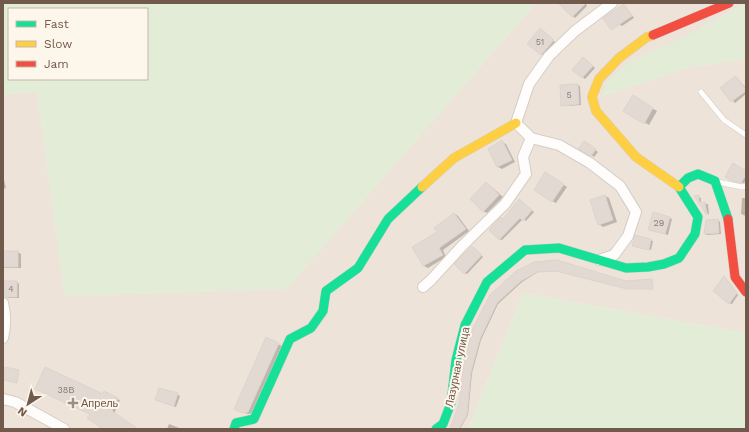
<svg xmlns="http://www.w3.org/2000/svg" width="749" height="432" font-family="'Work Sans',sans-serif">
<rect width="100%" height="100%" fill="#f5f1ea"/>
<path fill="#eee3d8" d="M536 3H745L700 29 602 96 689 67 746 59V333L523 293 468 429H3V94L37 92 65 296 286 289Z"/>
<g fill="#e2ecd6" fill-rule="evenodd">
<path d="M3 3H536L287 289 65 296 37 92 3 94ZM9 9H147V79H9Z"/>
<path d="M745 3H746V59L689 67 602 96 607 81 630 62 700 29Z"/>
<path d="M523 293 746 333V429H468Z"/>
</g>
<g fill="#0003">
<path d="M566 3H585L587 6 575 18 563 7Z"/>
<path d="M624 5 626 7 634 18 622 26 619 24Z"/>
<path d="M543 31 555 42 544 56 541 54Z"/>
<path d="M585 59 595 68 585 79 573 69Z"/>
<path d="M736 77 746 88V94L735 103 721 88Z"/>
<path d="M577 85 580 86 581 105 565 106 562 105Z"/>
<path d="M633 97 657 111 649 125 625 111Z"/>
<path d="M502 142 506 144 515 162 502 169 498 167Z"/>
<path d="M587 144 598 152 594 157 580 148Z"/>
<path d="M746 172V180L744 183 735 182Z"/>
<path d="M3 176 6 188 3 189Z"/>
<path d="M550 176 567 187 556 203 552 201Z"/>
<path d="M487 183 503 197 487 213 483 211Z"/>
<path d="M605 196 609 198 617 222 603 227 599 224Z"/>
<path d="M696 196 701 198V203L708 204 709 215Z"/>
<path d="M742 198H746V216L741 214Z"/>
<path d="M522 202 534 212 526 221 523 219 502 240 499 239 504 220Z"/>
<path d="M455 214 458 216 469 231 443 250 446 257 428 268 424 266 439 233Z"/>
<path d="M670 218 672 219 668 235 651 230Z"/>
<path d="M718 220 720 222 721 234 707 235 705 233Z"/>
<path d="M636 236 653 241 651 250 636 247Z"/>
<path d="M474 248 483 257 467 274 464 273Z"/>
<path d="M3 252H18L21 254V268H3Z"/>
<path d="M534 263 626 282 652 280 653 289H628L558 271 538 272 522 282 498 304 481 340 472 373 468 415 460 429H450L460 404 491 295Z"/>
<path d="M725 277 738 295 732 304 729 303Z"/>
<path d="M17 282 19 284V298H8L6 296Z"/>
<path d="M278 344 282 346 252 413 248 414 239 411Z"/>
<path d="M177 394 180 396 176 407 156 400Z"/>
<path d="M103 395 120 400 114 414 137 429H104Z"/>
<path d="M169 424 182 429H167Z"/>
</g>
<g fill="#e2d9d2" stroke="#ded4cd">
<path d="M558 3H586L572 17Z"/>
<path d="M624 4 632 16 611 30 603 18Z"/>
<path d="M540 28 554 40 541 55 527 44Z"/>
<path d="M583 57 593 66 582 78 572 70Z"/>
<path d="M735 76 746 89V91L731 102 720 88Z"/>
<path d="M578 84 579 104 561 106 560 85Z"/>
<path d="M633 95 653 108 644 124 623 111Z"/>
<path d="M502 140 512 160 497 167 488 149Z"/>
<path d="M584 141 596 149 591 156 578 149Z"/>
<path d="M733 163 746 171V175L741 183 732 181 725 177Z"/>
<path d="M545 172 564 184 552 202 534 190Z"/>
<path d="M486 182 499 195 483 212 470 199Z"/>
<path d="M605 195 613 220 598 225 590 200Z"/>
<path d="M699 195V202H705L707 215 694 196Z"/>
<path d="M519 199 532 210 523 221 520 218 499 240 489 230 501 217 503 219Z"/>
<path d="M653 212 670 217 665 234 648 230Z"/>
<path d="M454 213 466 229 439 248 443 255 423 266 412 247 437 232 434 228Z"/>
<path d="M718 219 719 233 704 234 706 220Z"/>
<path d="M635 235 651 239 649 250 632 246Z"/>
<path d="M472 246 482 255 464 274 454 264Z"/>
<rect x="3" y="251" width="15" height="16"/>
<path d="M557 260 626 281 652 279 653 289H627L556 271 537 272 521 281 497 303 480 339 471 372 467 415 459 429H450L459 404 464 362 473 328 490 295 516 271 534 262Z"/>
<path d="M724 276 737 293 729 304 713 291Z"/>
<path d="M4 281H17V297H5Z"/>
<path d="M266 337 279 343 248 412 243 413 234 409Z"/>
<path d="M5 367 19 370 17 383 3 380Z"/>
<path d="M45 367 103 394 104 391 118 398 112 411 138 429H103L87 418 90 414 35 389Z"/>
<path d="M159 388 178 393 174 406 155 400Z"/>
</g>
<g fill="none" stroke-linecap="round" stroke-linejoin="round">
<defs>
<g id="lane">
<path d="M701 92 724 120 746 135"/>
<path d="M718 182 742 187 746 186"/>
</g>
<g id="street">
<path d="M531 138 559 145 590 163 620 186 636 212 628 236 614 255 599 260"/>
<path d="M423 287 431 280 462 246 505 204 526 174 523 157 531 138 516 123 529 84 549 56 575 31 612 3"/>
<path d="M3 303C6 315 6 325 3 338"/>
<path d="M3 399 15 402 64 429"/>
</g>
<g id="fast">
<path d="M234 429 236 423 254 419 290 339 311 328 323 311 326 291 358 268 388 219 422 187"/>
<path d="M436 429 443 424 451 403 456 360 465 325 487 282 525 250 559 248 626 268 648 267 664 264 679 258 695 234 698 217 679 187 688 178 698 174 715 181 728 219"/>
</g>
<g id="slow">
<path d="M653 35 647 37 619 58 599 79 592 97 596 111 636 157 679 187"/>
<path d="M422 187 454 158 516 123"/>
</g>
<g id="jam">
<path d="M653 35 729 3"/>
<path d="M728 219 735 277 746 292"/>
</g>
</defs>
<use href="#lane" stroke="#d4cec8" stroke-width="6"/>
<use href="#street" stroke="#d4cec8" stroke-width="12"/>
<use href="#fast" stroke="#d5cdc6" stroke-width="10"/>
<use href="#slow" stroke="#d5cdc6" stroke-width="10"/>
<use href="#jam" stroke="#d5cdc6" stroke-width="10"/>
<use href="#lane" stroke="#fefdfc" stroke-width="5"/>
<use href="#street" stroke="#fefdfc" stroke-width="10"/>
<use href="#fast" stroke="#16e098" stroke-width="9"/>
<use href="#slow" stroke="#ffcf43" stroke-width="9"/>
<use href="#jam" stroke="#f24e42" stroke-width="9"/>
</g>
<path fill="#9f8e83" stroke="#fdf6eb" stroke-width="1.5" d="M71 397h4v4h4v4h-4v4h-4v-4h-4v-4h4z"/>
<g text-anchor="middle" stroke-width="4" stroke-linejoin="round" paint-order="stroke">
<g font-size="9" fill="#8f7b70">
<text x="540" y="45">51</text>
<text x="569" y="98">5</text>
<text x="659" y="226">29</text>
<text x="11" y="292">4</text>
<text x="66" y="393">38В</text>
</g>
<g font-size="11" fill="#71594c" stroke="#fdf6eb">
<text transform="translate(457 367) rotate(-78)" y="4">Лазурная улица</text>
</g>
<g font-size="11" fill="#71594c" stroke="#fdf6eb" text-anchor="start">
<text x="81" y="407">Апрель</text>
</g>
</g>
<rect width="749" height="432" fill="none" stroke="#71594c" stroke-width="8"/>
<rect x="8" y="8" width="140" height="72" fill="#fdf6eb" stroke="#c5b7ab"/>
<rect x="16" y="21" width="20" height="6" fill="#16e098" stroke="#c5b7ab"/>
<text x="44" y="28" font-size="12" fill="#71594c">Fast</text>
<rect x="16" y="41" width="20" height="6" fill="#ffcf43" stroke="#c5b7ab"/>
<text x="44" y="48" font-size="12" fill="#71594c">Slow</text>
<rect x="16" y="61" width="20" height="6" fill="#f24e42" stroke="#c5b7ab"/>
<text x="44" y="68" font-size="12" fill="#71594c">Jam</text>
<g transform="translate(28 404) rotate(216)" stroke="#fdf6eb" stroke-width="3" paint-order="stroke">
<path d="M0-3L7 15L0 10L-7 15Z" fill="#71594c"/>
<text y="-6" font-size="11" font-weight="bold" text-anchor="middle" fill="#71594c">N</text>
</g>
</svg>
